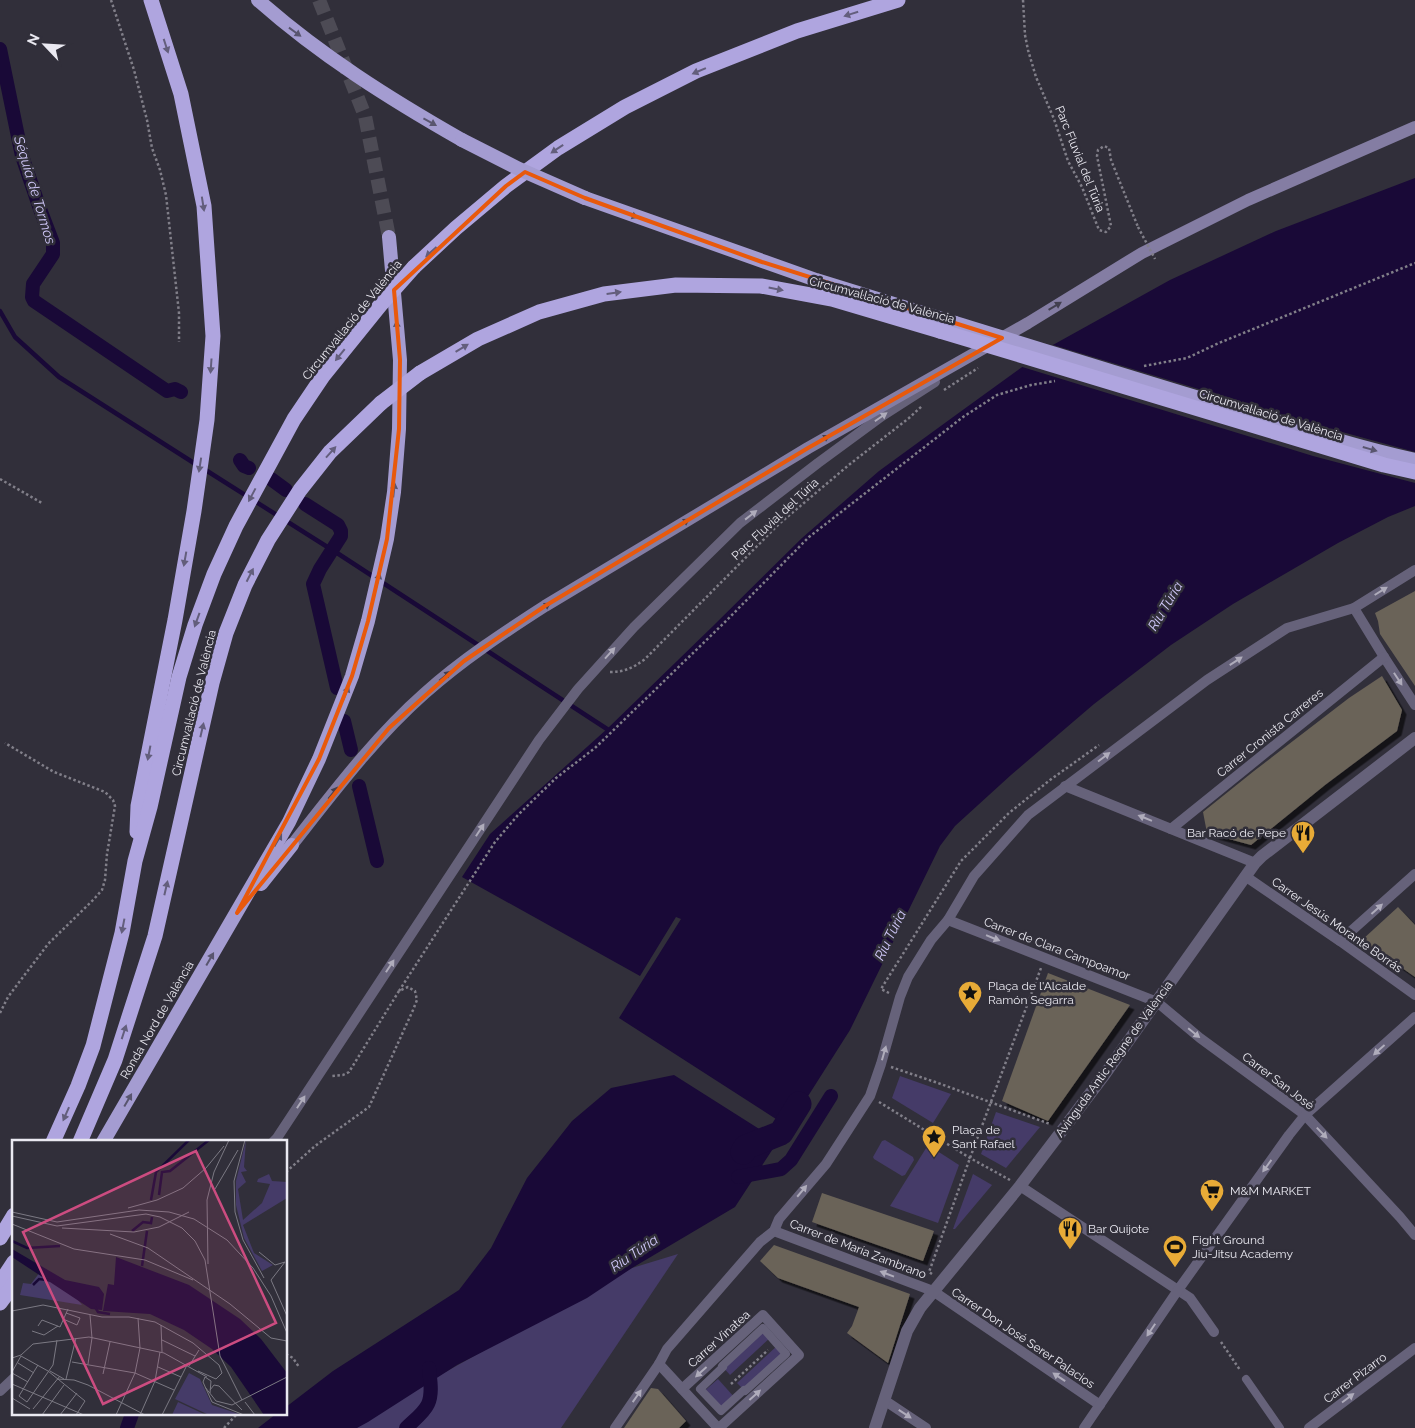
<svg xmlns="http://www.w3.org/2000/svg" width="1415" height="1428" font-family="Raleway,sans-serif">
<defs>
<filter id="shadow"><feDropShadow dx="4.5" dy="4.5" stdDeviation="0" flood-color="#0009"/></filter>
</defs>
<rect width="100%" height="100%" fill="#312f3a"/>
<g fill="#453b68">
<path d="M900 1076 951 1094 933 1123 892 1098Z"/>
<path d="M996 1112 1040 1127 1006 1168 981 1154Z"/>
<path d="M885 1140 913 1157 914 1160 905 1175 902 1176 874 1159 873 1157 882 1141Z"/>
<path d="M928 1145 959 1165 938 1223 890 1206Z"/>
<path d="M973 1174 992 1185 955 1229H953Z"/>
<path d="M678 1254 561 1428H345L632 1268Z"/>
<path d="M763 1328 771 1337 730 1375 722 1366Z"/>
<path d="M778 1345 786 1354 745 1391 737 1383Z"/>
<path d="M718 1379 735 1398 721 1411 703 1392Z"/>
</g>
<g fill="#190937">
<path d="M1415 178V506L1388 517 1338 543 1233 604 1171 645 1094 704 1011 775 955 826 940 846 850 1030 784 1134 778 1131 784 1120 781 1118 779 1121 619 1018 681 919 676 917 640 976 462 877 490 834 607 729 712 627 802 538 879 471 960 412 1051 346 1170 280 1276 231Z"/>
<path d="M674 1075 778 1141 735 1207 632 1268 587 1298 457 1365 368 1422 357 1428H258L276 1414H286V1407L333 1371 459 1290 491 1248 527 1178 572 1121 611 1088Z"/>
</g>
<path fill="#312f3a" d="M1050 344 1324 427 1415 452V483L1313 456 1019 366Z"/>
<g fill="none" stroke-linecap="round" stroke-linejoin="round">
<g stroke="#190937" stroke-width="4.5">
<path d="M0 311 15 337 59 377 197 465"/>
<path d="M204 469 329 548"/>
<path d="M334 551 607 729"/>
</g>
<g stroke="#190937" stroke-width="14">
<path d="M0 49 22 156 40 209 53 243V254L33 284 32 297 34 301 167 391 175 389 181 392"/>
<path d="M240 460 244 466 249 468"/>
<path d="M271 479 286 490"/>
<path d="M305 504 338 525 341 531V536L320 569 313 584 337 688"/>
<path d="M344 721 351 750"/>
<path d="M359 786 377 861"/>
<path d="M738 1177 781 1169 791 1160 831 1096"/>
<path d="M127 1428 132 1414"/>
<path d="M406 1428C413 1421 424 1413 428 1404 433 1393 430 1379 429 1368"/>
</g>
<path stroke="#190937" stroke-width="25" d="M743 1152 746 1147 781 1133 799 1104"/>
</g>
<g fill="#6a6358" filter="url(#shadow)">
<path d="M1415 591V686L1380 634 1378 621 1375 613Z"/>
<path d="M1382 676 1402 710 1397 731 1325 785 1251 845 1207 833 1203 812 1254 771 1349 698Z"/>
<path d="M1398 907 1415 925V977L1362 940Z"/>
<path d="M1048 973 1130 1005 1048 1121 1002 1101Z"/>
<path d="M822 1193 934 1231 923 1261 812 1222Z"/>
<path d="M774 1245 910 1294 888 1363 847 1333 852 1326 859 1307 778 1278 760 1261Z"/>
<path d="M651 1388 658 1389 686 1421 679 1428H624Z"/>
</g>
<g fill="none" stroke-linecap="round" stroke-linejoin="round">
<path stroke="#4d4b55" stroke-width="14" stroke-dasharray="14 7" stroke-linecap="butt" d="M319 0 365 116 389 237"/>
<g stroke="#817f89" stroke-width="2.5" stroke-dasharray="2.5 2.5" stroke-linecap="butt">
<path d="M111 0 134 70 147 120 152 148 160 170 166 195 179 313V342"/>
<path d="M1023 0 1025 35 1028 50 1036 77 1054 119 1068 161 1082 187 1099 230 1106 232 1111 226 1097 156 1098 150 1104 146 1109 148 1111 160 1138 227"/>
<path d="M1144 366 1187 358 1219 343 1415 263"/>
<path d="M944 390 978 368"/>
<path d="M0 479 42 503"/>
<path d="M610 672C624 672 633 668 645 659L779 524 850 464 909 418 922 406"/>
<path d="M399 991 495 842 518 815 556 778 595 748 725 622 809 537 963 417 997 395 1031 385 1055 381"/>
<path d="M889 993 881 989 961 861 1009 813 1050 780 1099 745"/>
<path d="M0 1013 8 997 48 944 94 899 102 890 105 880 107 854 115 806 113 800 105 792 54 772 5 743"/>
<path d="M891 1067 938 1083 1050 1124"/>
<path d="M879 1102 970 1158 1010 1180"/>
<path d="M286 1172 315 1146 369 1107 413 1010 417 1000 415 991 408 987 399 991 349 1072 343 1075 331 1076"/>
<path d="M932 1274 929 1272 970 1158 1041 968"/>
<path d="M1221 1342 1240 1370"/>
<path d="M286 1354 293 1358 299 1367"/>
<path d="M731 1384 768 1350"/>
<path d="M224 1428 237 1414"/>
</g>
<g stroke="#66627a" stroke-width="8">
<path d="M763 1328 786 1354 745 1391 744 1390 721 1411 700 1389 723 1367 722 1366Z"/>
<path d="M1246 1379 1280 1428"/>
</g>
<g stroke="#66627a" stroke-width="10">
<path d="M1354 608 1384 657 1415 705"/>
<path d="M1065 786 1255 863"/>
<path d="M1171 829 1384 657"/>
<path d="M1245 876 1340 941 1415 995"/>
<path d="M948 920 1157 1002 1200 1038 1305 1115 1400 1217 1415 1235"/>
<path d="M1340 941 1415 874"/>
<path d="M273 1142 277 1138 539 740 578 689 634 627 740 523 818 463 882 416 935 382"/>
<path d="M1020 1186 1190 1298 1214 1332"/>
<path d="M774 1231 933 1291 1100 1405"/>
<path d="M659 1364 718 1428"/>
<path d="M682 1389 763 1315 799 1355 719 1428"/>
<path d="M0 1391 14 1378"/>
<path d="M884 1400 926 1428"/>
<path d="M615 1428 659 1364 667 1349 760 1242 774 1231 779 1219 826 1164 870 1096 881 1064 900 997 908 977 931 940 948 920 974 876 1028 815 1207 680 1287 628 1354 608 1415 570"/>
<path d="M1084 1428 1178 1290 1289 1135 1305 1115 1415 1017"/>
<path d="M1309 1428 1415 1348"/>
</g>
<path stroke="#66627a" stroke-width="12" d="M875 1428 907 1331 920 1308 1020 1186 1105 1074 1255 863 1262 856 1415 738"/>
<path stroke="#847da3" stroke-width="12" d="M292 845C333 793 374 738 425 693 462 660 503 633 545 606L808 448 1028 323 1142 253 1248 200 1415 127"/>
<g stroke="#a49cd1" stroke-width="14">
<path d="M258 0C320 55 390 99 462 140"/>
<path d="M585 198 816 280 955 323"/>
<path d="M261 884 292 845"/>
<path d="M103 1142 289 822 319 759 352 676 368 621 387 539 394 492 399 429 400 360 389 237"/>
</g>
<g stroke="#afa5df" stroke-width="15">
<path d="M414 267 456 228 506 186 558 148 625 107 696 71 797 31 898 0"/>
<path d="M420 373 478 339 539 312 604 294 676 285 761 286 832 299 940 331"/>
<path d="M137 832 138 806 175 620 194 511 207 420 213 336 204 206 181 94 151 0"/>
<path d="M53 1142 78 1086 93 1046 122 933 135 861 150 807 179 677 195 625 214 574 236 526 294 419 323 376 382 303"/>
<path d="M80 1142 115 1060 155 936 212 683 226 633 245 585 268 540 300 490 330 452 381 403"/>
<path d="M0 1238 14 1215"/>
<path d="M0 1283 14 1262"/>
<path d="M0 1303 14 1284"/>
</g>
<path stroke="#817f89" stroke-width="2.5" stroke-dasharray="2.5 2.5" stroke-linecap="butt" d="M1138 227 1155 259"/>
<g stroke="#a49cd1" stroke-width="14">
<path d="M462 140 519 169 585 198"/>
<path d="M955 323C1050 352 1144 382 1239 410 1297 428 1356 447 1415 460"/>
</g>
<g stroke="#afa5df" stroke-width="15">
<path d="M382 303 414 267"/>
<path d="M940 331 1384 465 1415 472"/>
<path d="M381 403 420 373"/>
</g>
</g>
<defs><path id="oneway-solid" d="M-6-.8H1V-3.2L6.5 0L1 3.2V.8H-6Z" transform="scale(1.25)"/></defs>
<g fill="#635e7c">
<use href="#oneway-solid" transform="translate(851 14) rotate(163)"/>
<use href="#oneway-solid" transform="translate(166 46) rotate(72)"/>
<use href="#oneway-solid" transform="translate(699 71) rotate(157)"/>
<use href="#oneway-solid" transform="translate(557 149) rotate(146)"/>
<use href="#oneway-solid" transform="translate(203 204) rotate(81)"/>
<use href="#oneway-solid" transform="translate(431 252) rotate(137)"/>
<use href="#oneway-solid" transform="translate(776 289) rotate(11)"/>
<use href="#oneway-solid" transform="translate(614 293) rotate(-8)"/>
<use href="#oneway-solid" transform="translate(462 348) rotate(-31)"/>
<use href="#oneway-solid" transform="translate(340 355) rotate(129)"/>
<use href="#oneway-solid" transform="translate(211 366) rotate(94)"/>
<use href="#oneway-solid" transform="translate(331 452) rotate(-48)"/>
<use href="#oneway-solid" transform="translate(200 465) rotate(99)"/>
<use href="#oneway-solid" transform="translate(252 495) rotate(118)"/>
<use href="#oneway-solid" transform="translate(185 559) rotate(100)"/>
<use href="#oneway-solid" transform="translate(250 575) rotate(-63)"/>
<use href="#oneway-solid" transform="translate(197 620) rotate(110)"/>
<use href="#oneway-solid" transform="translate(202 730) rotate(-77)"/>
<use href="#oneway-solid" transform="translate(149 753) rotate(101)"/>
<use href="#oneway-solid" transform="translate(166 888) rotate(-77)"/>
<use href="#oneway-solid" transform="translate(123 926) rotate(101)"/>
<use href="#oneway-solid" transform="translate(124 1032) rotate(-72)"/>
<use href="#oneway-solid" transform="translate(66 1114) rotate(114)"/>
</g>
<g fill="#59556f">
<use href="#oneway-solid" transform="translate(295 32) rotate(36)"/>
<use href="#oneway-solid" transform="translate(430 122) rotate(29)"/>
<use href="#oneway-solid" transform="translate(631 215) rotate(20)"/>
<use href="#oneway-solid" transform="translate(397 328) rotate(-95)"/>
<use href="#oneway-solid" transform="translate(1370 449) rotate(16)"/>
<use href="#oneway-solid" transform="translate(394 490) rotate(-84)"/>
<use href="#oneway-solid" transform="translate(378 580) rotate(-77)"/>
<use href="#oneway-solid" transform="translate(346 693) rotate(-68)"/>
<use href="#oneway-solid" transform="translate(278 840) rotate(-60)"/>
<use href="#oneway-solid" transform="translate(210 959) rotate(-60)"/>
<use href="#oneway-solid" transform="translate(128 1100) rotate(-60)"/>
</g>
<g fill="#423f4f">
<use href="#oneway-solid" transform="translate(1055 306) rotate(-31)"/>
<use href="#oneway-solid" transform="translate(823 439) rotate(-30)"/>
<use href="#oneway-solid" transform="translate(683 523) rotate(-31)"/>
<use href="#oneway-solid" transform="translate(544 607) rotate(-32)"/>
<use href="#oneway-solid" transform="translate(445 676) rotate(-40)"/>
<use href="#oneway-solid" transform="translate(333 793) rotate(-52)"/>
</g>
<g fill="#afacbb">
<use href="#oneway-solid" transform="translate(881 417) rotate(-35)"/>
<use href="#oneway-solid" transform="translate(751 515) rotate(-38)"/>
<use href="#oneway-solid" transform="translate(1381 591) rotate(-32)"/>
<use href="#oneway-solid" transform="translate(610 653) rotate(-48)"/>
<use href="#oneway-solid" transform="translate(1236 661) rotate(-33)"/>
<use href="#oneway-solid" transform="translate(1398 679) rotate(57)"/>
<use href="#oneway-solid" transform="translate(1104 757) rotate(-37)"/>
<use href="#oneway-solid" transform="translate(1145 818) rotate(-158)"/>
<use href="#oneway-solid" transform="translate(480 830) rotate(-57)"/>
<use href="#oneway-solid" transform="translate(1377 909) rotate(-42)"/>
<use href="#oneway-solid" transform="translate(993 938) rotate(22)"/>
<use href="#oneway-solid" transform="translate(390 966) rotate(-57)"/>
<use href="#oneway-solid" transform="translate(1194 1033) rotate(39)"/>
<use href="#oneway-solid" transform="translate(1379 1050) rotate(138)"/>
<use href="#oneway-solid" transform="translate(884 1053) rotate(-74)"/>
<use href="#oneway-solid" transform="translate(301 1102) rotate(-57)"/>
<use href="#oneway-solid" transform="translate(1322 1133) rotate(46)"/>
<use href="#oneway-solid" transform="translate(1267 1166) rotate(126)"/>
<use href="#oneway-solid" transform="translate(802 1191) rotate(-50)"/>
<use href="#oneway-solid" transform="translate(887 1274) rotate(-159)"/>
<use href="#oneway-solid" transform="translate(1151 1330) rotate(124)"/>
<use href="#oneway-solid" transform="translate(701 1372) rotate(138)"/>
<use href="#oneway-solid" transform="translate(1059 1377) rotate(-146)"/>
<use href="#oneway-solid" transform="translate(755 1395) rotate(-42)"/>
<use href="#oneway-solid" transform="translate(637 1396) rotate(-55)"/>
<use href="#oneway-solid" transform="translate(1348 1398) rotate(-37)"/>
<use href="#oneway-solid" transform="translate(905 1414) rotate(33)"/>
</g>
<path fill="none" stroke="#e8590c" stroke-width="4" stroke-linejoin="round" d="M525 172 585 198 762 262 1002 338 808 448 545 606 464 661 389 728 237 913 319 759 352 676 368 621 387 539 399 429 400 360 394 290 506 186Z"/>
<defs>
<symbol id="restaurant-pin" viewBox="-11 -11 22 30"><path d="M0 17L-7.5 6A9.5 9.5 0 1 1 7.5 6Z" fill="#e8ab37" stroke="#312f3a"/><path d="M-5-6h1v4h1v-4h1v4h1v-4h1v5L-1.5 .5V6h-2V.5L-5-1ZM5-6V6H3V1.5H1.5Q1.5-4 5-6Z" fill="#111"/></symbol>
<symbol id="sight-pin" viewBox="-11 -11 22 30"><path d="M0 17L-7.5 6A9.5 9.5 0 1 1 7.5 6Z" fill="#e8ab37" stroke="#312f3a"/><path d="M0-6L1.8-2.2L6-1.7L2.9 1.2L3.7 5.4L0 3.3L-3.7 5.4L-2.9 1.2L-6-1.7L-1.8-2.2Z" fill="#111"/></symbol>
<symbol id="supermarket-pin" viewBox="-11 -11 22 30"><path d="M0 17L-7.5 6A9.5 9.5 0 1 1 7.5 6Z" fill="#e8ab37" stroke="#312f3a"/><path d="M-6-5.5h2.5l.6 2H6L4.5 2H-2.5L-4.4-4H-6ZM-1.5 3.2a1.3 1.3 0 1 0 .1 0ZM3 3.2a1.3 1.3 0 1 0 .1 0Z" fill="#111"/></symbol>
<symbol id="stadium-pin" viewBox="-11 -11 22 30"><path d="M0 17L-7.5 6A9.5 9.5 0 1 1 7.5 6Z" fill="#e8ab37" stroke="#312f3a"/><path d="M0-5a6.5 5 0 1 0 0 10a6.5 5 0 1 0 0-10ZM-3.5-1.8h7v3.6h-7Z" fill="#111"/></symbol>
</defs>
<g fill-rule="evenodd">
<use href="#restaurant-pin" x="1289" y="819" width="28" height="38"/>
<use href="#sight-pin" x="956" y="979" width="28" height="38"/>
<use href="#sight-pin" x="920" y="1123" width="28" height="38"/>
<use href="#supermarket-pin" x="1198" y="1177" width="28" height="38"/>
<use href="#restaurant-pin" x="1056" y="1215" width="28" height="38"/>
<use href="#stadium-pin" x="1161" y="1233" width="28" height="38"/>
</g>
<g text-anchor="middle" stroke-width="5" stroke-linejoin="round" paint-order="stroke">
<g font-size="12" fill="#eae9f1" stroke="#312f3a">
<text transform="translate(1080 159) rotate(68)" y="4">Parc Fluvial del Túria</text>
<text transform="translate(882 300) rotate(15)" y="4">Circumval·lació de València</text>
<text transform="translate(352 320) rotate(-51)" y="4">Circumval·lació de València</text>
<text transform="translate(1271 415) rotate(17)" y="4">Circumval·lació de València</text>
<text transform="translate(775 519) rotate(-43)" y="4">Parc Fluvial del Túria</text>
<text transform="translate(194 703) rotate(-76)" y="4">Circumval·lació de València</text>
<text transform="translate(1270 733) rotate(-39)" y="4">Carrer Cronista Carreres</text>
<text transform="translate(1337 925) rotate(35)" y="4">Carrer Jesús Morante Borrás</text>
<text transform="translate(1057 949) rotate(21)" y="4">Carrer de Clara Campoamor</text>
<text transform="translate(157 1020) rotate(-60)" y="4">Ronda Nord de València</text>
<text transform="translate(1114 1059) rotate(-54)" y="4">Avinguda Antic Regne de València</text>
<text transform="translate(1278 1081) rotate(37)" y="4">Carrer San José</text>
<text transform="translate(858 1249) rotate(21)" y="4">Carrer de María Zambrano</text>
<text transform="translate(1023 1338) rotate(34)" y="4">Carrer Don José Serer Palacios</text>
<text transform="translate(719 1339) rotate(-42)" y="4">Carrer Vinatea</text>
<text transform="translate(1355 1378) rotate(-37)" y="4">Carrer Pizarro</text>
</g>
<g font-size="12" fill="#eae9f1" stroke="#312f3a" text-anchor="start">
<text x="1286" y="837" text-anchor="end">Bar Racó de Pepe</text>
<text x="988" y="990">Plaça de l'Alcalde<tspan x="988" dy="14">Ramón Segarra</tspan></text>
<text x="952" y="1134">Plaça de<tspan x="952" dy="14">Sant Rafael</tspan></text>
<text x="1230" y="1195">M&amp;M MARKET</text>
<text x="1088" y="1233">Bar Quijote</text>
<text x="1192" y="1244">Fight Ground<tspan x="1192" dy="14">Jiu-Jitsu Academy</tspan></text>
</g>
<g font-size="14" font-style="italic" fill="#d0c8f9" stroke="#312f3a">
<text transform="translate(35 190) rotate(73)" y="5">Séquia de Tormos</text>
<text transform="translate(1165 606) rotate(-59)" y="5">Riu Túria</text>
<text transform="translate(890 935) rotate(-64)" y="5">Riu Túria</text>
<text transform="translate(634 1253) rotate(-34)" y="5">Riu Túria</text>
</g>
</g>
<g transform="translate(12 1140)">
<rect width="275" height="275" fill="#312f3a"/>
<path d="M234 0 232 27 235 31 229 32 234 42 226 49 231 80 250 63 258 44 245 42 246 39 257 34 260 41 275 42V58L231 85 242 113 261 125 250 131 232 98 224 65V41ZM28 132 66 160 70 165 8 155 11 143 19 144ZM177 233 188 239 200 265 230 275H197L163 259ZM166 262 194 275H160Z" fill="#453b68"/>
<path d="M0 109 53 140 87 147 92 154 90 170 79 169 0 117ZM104 117 177 145 228 179 249 199 275 233V275H252L219 227 200 209 172 190 138 174 91 171 96 144 102 145Z" fill="#190937"/>
<path fill="none" stroke="#190937" stroke-width="2.5" d="M147 55 150 32 158 31 197 0M139 60 144 32 177 0M120 91 131 82 139 83 140 77M0 101 15 108 48 106M130 126 135 91M21 145 27 139 42 141M83 167 86 172 98 174"/>
<path fill="none" stroke="#7b7983" stroke-width="1" d="M233 0 222 41 223 72 231 100 252 138M203 49 226 10M116 68 145 60 171 48 194 28 212 6M0 72 45 82 127 70 157 72 182 79 215 100 241 128 259 156 275 193M0 76 45 86 134 74 148 77 170 88 183 101 193 120 208 216 230 260M0 84 62 109 133 120 181 140M50 88 122 92 147 87 177 72M98 94 136 108 218 164 259 198 275 201M247 112 263 125 273 122 259 140 275 176M196 124 195 60 202 32 217 0M0 171 31 165 90 177H117L143 182 181 203 207 225 210 233 204 239 186 231M51 179 65 185 68 178 54 173M149 185 150 212M26 186 30 180 48 187 56 169M20 191 32 195 46 186M150 200 183 216M9 216 36 231 73 261 64 275M0 218 9 215 21 204 77 197 152 213 195 237M60 222 123 233 162 250M6 223 22 233M76 224 80 198 78 175M26 225 7 256 15 262 41 225 45 200M177 226 187 210M146 227 169 237M38 231 52 239M0 232 9 216M0 233 16 242M91 234 98 202M45 239 62 240 76 245 133 275M54 239 64 198M0 244 72 275M193 247 204 261 220 265 275 237M198 250 202 245 207 246 230 270M198 253 199 241 193 237 191 242 200 262 232 275M0 258 18 269M233 262 243 275M21 269 48 236M30 275 52 245M48 275 65 253M104 275 123 233 128 208 126 178M128 275 143 241 148 212M150 275 175 225"/>
<path fill="#cc4c80" fill-opacity="0.15" stroke="#cc4c80" stroke-width="2.5" d="M184 11 264 183 91 264 11 92Z"/>
<rect width="275" height="275" fill="none" stroke="#eae9f1" stroke-width="2.5"/>
</g>
<g transform="translate(45 45) rotate(295)" stroke="#312f3a" stroke-width="4" paint-order="stroke">
<path d="M0-4L9 19L0 12L-9 19Z" fill="#eae9f1"/>
<text y="-8" font-size="14" font-weight="bold" text-anchor="middle" fill="#eae9f1">N</text>
</g>
</svg>
